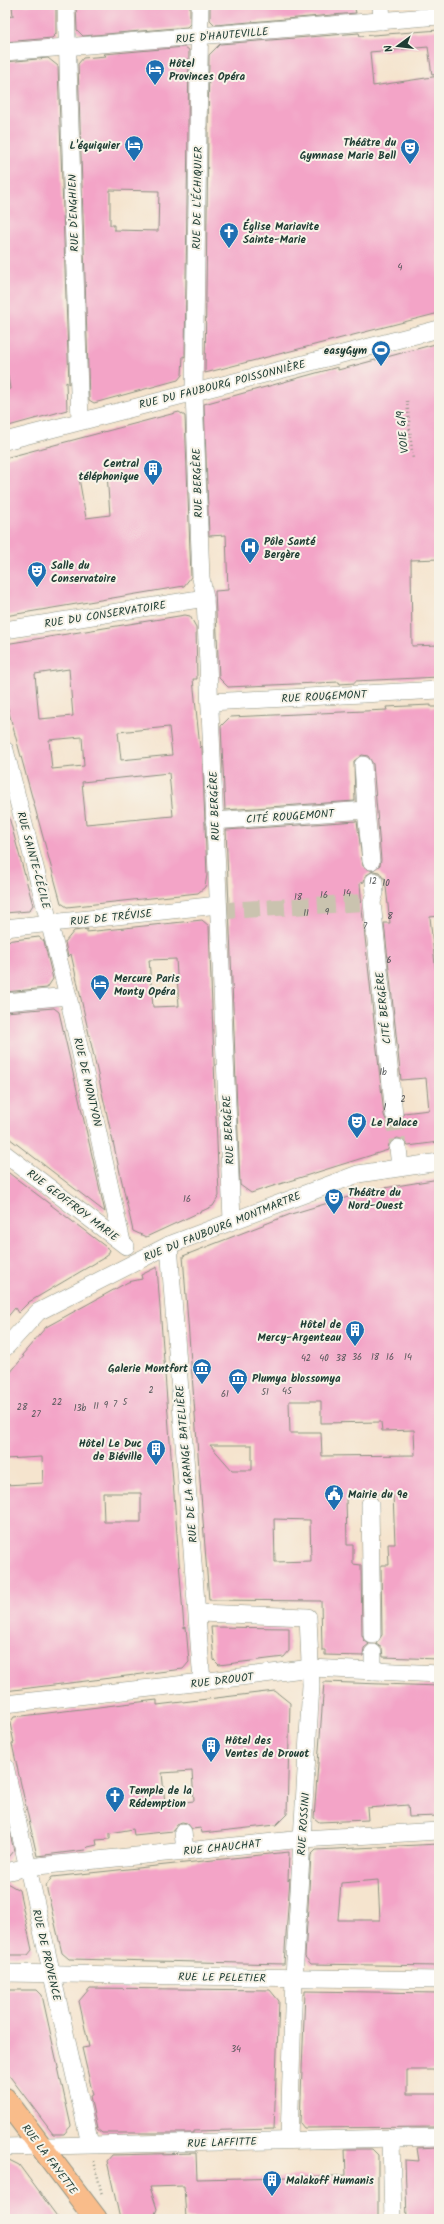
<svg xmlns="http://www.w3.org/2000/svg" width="444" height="2224" font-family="Kalam,sans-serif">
<rect width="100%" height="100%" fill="#f7f3e8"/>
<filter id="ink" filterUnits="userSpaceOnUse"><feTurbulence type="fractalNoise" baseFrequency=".025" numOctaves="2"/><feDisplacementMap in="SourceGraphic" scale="8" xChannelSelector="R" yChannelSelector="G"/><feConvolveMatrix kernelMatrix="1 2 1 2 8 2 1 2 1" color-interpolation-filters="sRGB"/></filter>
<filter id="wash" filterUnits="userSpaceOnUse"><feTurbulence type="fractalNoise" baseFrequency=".012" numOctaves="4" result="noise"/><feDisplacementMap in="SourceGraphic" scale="16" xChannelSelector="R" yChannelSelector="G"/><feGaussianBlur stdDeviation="0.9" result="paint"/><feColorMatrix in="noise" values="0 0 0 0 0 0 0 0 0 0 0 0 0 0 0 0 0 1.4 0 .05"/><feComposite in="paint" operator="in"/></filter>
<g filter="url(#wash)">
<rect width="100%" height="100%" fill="#f5e4ce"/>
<g id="blocks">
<g fill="#f3a4c7" fill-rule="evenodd">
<path d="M12 5H56V34L52 38 5 42V17L13 16Z"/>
<path d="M76 5H190V24L187 27 83 36 77 30Z"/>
<path d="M210 5H354L356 13 215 25 210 20Z"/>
<path d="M439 30V74L432 75 428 47 370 52 373 86 439 76V313L205 373 209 55 220 44 359 33 360 36Z"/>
<path d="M185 47 189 50 185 357 183 356 182 375 178 380 94 403 89 400 78 64 83 58 106 56 104 54ZM110 190 159 191 158 231 114 230V225H110Z"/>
<path d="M48 58 58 66 69 384 66 382 67 410 5 427V390L10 389 5 358V62Z"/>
<path d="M439 343V559L411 560 412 646 439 645V677L355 681V683L340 684 339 682 228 687 219 678 215 591 228 590 226 535 209 536 204 404 338 367V370Z"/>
<path d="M179 412 185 416 191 577 184 586 5 616V458ZM107 474 110 515 86 518 79 478Z"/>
<path d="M185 615 190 616 196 627 197 679H193L200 748 202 746 207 875 205 887 198 893 67 907 61 903 5 698V644ZM69 669 73 716 39 719 35 674ZM169 727 172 755 121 760 118 732ZM82 737 84 766 52 769 49 740ZM169 773 173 816 86 824 82 782Z"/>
<path d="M431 705V707H439V916L430 917 439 1002V1142L408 1146 402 1139 397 1138 389 1144 388 1150 251 1193 240 1185 226 830 357 821 363 866 372 871 380 865 381 860 373 764 368 756 362 755 354 761 355 801 225 810 221 726 230 717 387 710 386 707ZM373 871 379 872 383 878H385L390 923H384L401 1080 426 1078 429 1110 404 1113 400 1122 395 1124 386 1120 384 1115 362 909 360 883 364 882 365 876Z"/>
<path d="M5 817H9L33 905 29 911 5 913Z"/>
<path d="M202 920 209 926 219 1196 213 1206 146 1237 133 1231 71 954 68 957 65 942 74 931 88 929 86 932ZM176 959 179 1006 153 1007 149 960Z"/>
<path d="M39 937 44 941 53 979 47 988 5 992V941Z"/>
<path d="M54 1008 59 1012 105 1212 5 1135V1012Z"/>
<path d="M5 1170 110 1250 107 1256 29 1302 18 1313 15 1308 5 1320Z"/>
<path d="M439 1179V1659L383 1657 382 1648 376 1644 382 1635 381 1565H389L388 1544H395L393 1494 346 1495 347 1545H353V1564L361 1565 362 1635 364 1640 369 1644 364 1648 363 1656 325 1655V1650H322L321 1601 209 1600 183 1256 291 1214 372 1190ZM289 1401H321V1423L381 1422 382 1431 414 1430 415 1455 322 1456 321 1433H290ZM210 1445H252V1470H232ZM274 1519 310 1520 311 1561 275 1562Z"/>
<path d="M157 1267 184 1628 186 1627 189 1662 183 1669 5 1691V1485L43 1483 42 1457 5 1459V1379L24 1356 22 1355 46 1327 128 1282 142 1279 141 1275ZM103 1493H141V1522H104Z"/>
<path d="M211 1627 289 1628V1651L284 1657 219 1665 214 1660Z"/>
<path d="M324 1682 439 1686V1816L409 1817 408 1805 367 1808 368 1820 319 1822 314 1818Z"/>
<path d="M275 1691 290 1703 287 1814 276 1825 202 1833 201 1828 192 1829 187 1823 182 1822 177 1824 173 1831 134 1835 133 1829 110 1833V1839L96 1840 97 1845 88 1847 85 1850 37 1856 12 1744 14 1743 10 1723 14 1717 157 1700V1705ZM192 1771 194 1801 165 1804 162 1773Z"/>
<path d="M5 1812 14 1851 5 1862Z"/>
<path d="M439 1844V1966L311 1964 305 1957 311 1855 316 1850ZM378 1880 380 1920H338L341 1883Z"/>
<path d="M289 1852 288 1881 290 1878 284 1964 69 1959 62 1953 46 1886 52 1877Z"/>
<path d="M5 1882 19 1890 32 1950 28 1955H5Z"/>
<path d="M90 1988 270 1990 279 2001 274 2129 194 2131V2133H102L97 2129 90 2096 93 2095 82 2048 89 2047 79 2001Z"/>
<path d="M5 1990H37L42 1995 71 2126 64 2134H53L5 2070Z"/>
<path d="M305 1991 439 1993V2070H407V2094H439V2127L304 2128 300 2123Z"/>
<path d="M439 2147V2219H407L405 2160 419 2161 417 2148Z"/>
<path d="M345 2149H372L378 2155V2219H186L184 2186 150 2187 157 2209 153 2219H120L107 2161 112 2155 196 2153 197 2179 334 2176 346 2175Z"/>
<path d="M5 2158 19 2165 59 2219H5Z"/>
</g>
</g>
</g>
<g filter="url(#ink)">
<use href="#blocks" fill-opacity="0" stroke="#8a9081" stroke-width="1"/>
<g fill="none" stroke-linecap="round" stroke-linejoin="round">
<g stroke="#cac3af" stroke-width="17" stroke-dasharray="17 8" stroke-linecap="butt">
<path d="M218 911 372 902"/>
<path d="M394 1114 398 1148"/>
</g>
<defs>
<g id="minor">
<path d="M66 5 80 421"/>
<path d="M200 5 194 392 201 578 205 598 209 687 232 1220"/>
<path d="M381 5 382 21"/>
<path d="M5 52 439 16"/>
<path d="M5 441 439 329"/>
<path d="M5 630 205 598"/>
<path d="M210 702 439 690"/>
<path d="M5 750 68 996 122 1242"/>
<path d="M363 765 366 810"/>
<path d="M214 821 366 810 371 861"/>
<path d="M374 881 375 893 372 902 394 1114"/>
<path d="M5 928 218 905"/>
<path d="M5 1002 68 996"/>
<path d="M398 1148 400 1167"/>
<path d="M5 1154 126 1246"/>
<path d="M169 1245 202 1682"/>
<path d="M5 1348 38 1312 169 1245 358 1174 439 1162"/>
<path d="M370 1504 372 1635"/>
<path d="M198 1613 308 1617 311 1685 294 1977 289 2140"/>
<path d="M373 1653V1671"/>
<path d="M5 1704 169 1686 311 1668 439 1674"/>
<path d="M5 1766 90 2144"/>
<path d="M183 1832 185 1851"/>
<path d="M5 1872 28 1867 303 1839 439 1831"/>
<path d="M5 1973 439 1980"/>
<path d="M391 2139 393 2219"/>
<path d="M5 2147 439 2137"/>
</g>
<path id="major" d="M5 2099 96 2219"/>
</defs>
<use href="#minor" stroke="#8a9081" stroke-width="18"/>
<use href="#major" stroke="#8a9081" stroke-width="24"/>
<g stroke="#8a9081" stroke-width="2.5" stroke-dasharray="1 3" stroke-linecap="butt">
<path d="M407 401 413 460"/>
<path d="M94 2161 102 2195"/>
</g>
<use href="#minor" stroke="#fff" stroke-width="17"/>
<use href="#major" stroke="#f9bc8a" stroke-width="22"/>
</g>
</g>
<defs>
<symbol id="hotel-pin" viewBox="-11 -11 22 30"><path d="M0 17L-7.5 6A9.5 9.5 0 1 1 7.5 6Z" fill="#1f6fb2" stroke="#f7f3e8"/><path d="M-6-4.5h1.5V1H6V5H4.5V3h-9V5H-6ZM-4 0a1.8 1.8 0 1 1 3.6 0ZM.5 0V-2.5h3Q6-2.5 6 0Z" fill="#fff"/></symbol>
<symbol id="theatre-pin" viewBox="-11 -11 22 30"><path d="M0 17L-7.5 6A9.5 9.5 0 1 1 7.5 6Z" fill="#1f6fb2" stroke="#f7f3e8"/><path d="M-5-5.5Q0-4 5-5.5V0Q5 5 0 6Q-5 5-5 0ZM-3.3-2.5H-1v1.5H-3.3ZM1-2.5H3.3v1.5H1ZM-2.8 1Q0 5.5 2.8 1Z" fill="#fff"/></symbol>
<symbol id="church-pin" viewBox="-11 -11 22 30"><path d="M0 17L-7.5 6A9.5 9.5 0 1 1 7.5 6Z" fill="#1f6fb2" stroke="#f7f3e8"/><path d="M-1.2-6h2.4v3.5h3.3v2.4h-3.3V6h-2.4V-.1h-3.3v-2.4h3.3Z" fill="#fff"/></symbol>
<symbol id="stadium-pin" viewBox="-11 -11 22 30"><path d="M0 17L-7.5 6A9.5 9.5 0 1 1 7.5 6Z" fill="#1f6fb2" stroke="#f7f3e8"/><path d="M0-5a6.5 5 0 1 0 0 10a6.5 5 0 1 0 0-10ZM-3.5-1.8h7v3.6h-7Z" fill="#fff"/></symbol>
<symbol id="building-pin" viewBox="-11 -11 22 30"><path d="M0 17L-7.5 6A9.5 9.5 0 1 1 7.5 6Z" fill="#1f6fb2" stroke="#f7f3e8"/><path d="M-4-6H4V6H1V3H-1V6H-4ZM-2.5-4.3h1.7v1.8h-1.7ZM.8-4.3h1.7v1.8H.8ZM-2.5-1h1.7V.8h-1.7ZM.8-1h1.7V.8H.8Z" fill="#fff"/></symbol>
<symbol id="hospital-pin" viewBox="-11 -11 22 30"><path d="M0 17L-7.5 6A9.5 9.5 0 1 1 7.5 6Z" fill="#1f6fb2" stroke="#f7f3e8"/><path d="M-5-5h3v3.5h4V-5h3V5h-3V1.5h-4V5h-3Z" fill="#fff"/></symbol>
<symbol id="museum-pin" viewBox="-11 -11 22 30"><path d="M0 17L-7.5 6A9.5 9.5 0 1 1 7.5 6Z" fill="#1f6fb2" stroke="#f7f3e8"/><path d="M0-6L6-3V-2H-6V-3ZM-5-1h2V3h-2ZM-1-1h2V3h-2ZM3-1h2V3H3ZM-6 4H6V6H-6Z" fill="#fff"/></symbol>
<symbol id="civic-pin" viewBox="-11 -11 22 30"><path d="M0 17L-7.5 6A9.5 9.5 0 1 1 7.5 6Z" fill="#1f6fb2" stroke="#f7f3e8"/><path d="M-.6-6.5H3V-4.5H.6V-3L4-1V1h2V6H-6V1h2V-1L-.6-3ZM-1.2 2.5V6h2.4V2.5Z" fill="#fff"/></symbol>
</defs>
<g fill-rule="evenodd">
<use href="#hotel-pin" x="144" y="58" width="22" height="30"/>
<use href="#hotel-pin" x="123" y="134" width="22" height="30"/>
<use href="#theatre-pin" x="399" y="137" width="22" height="30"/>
<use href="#church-pin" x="218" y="221" width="22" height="30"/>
<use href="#stadium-pin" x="370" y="339" width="22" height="30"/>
<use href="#building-pin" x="142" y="458" width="22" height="30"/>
<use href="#hospital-pin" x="239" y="536" width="22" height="30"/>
<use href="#theatre-pin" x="26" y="560" width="22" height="30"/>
<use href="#hotel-pin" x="89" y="973" width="22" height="30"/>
<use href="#theatre-pin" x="346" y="1111" width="22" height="30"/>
<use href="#theatre-pin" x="323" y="1187" width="22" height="30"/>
<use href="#building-pin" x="344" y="1319" width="22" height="30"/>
<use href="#museum-pin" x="191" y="1357" width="22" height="30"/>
<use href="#museum-pin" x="227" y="1367" width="22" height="30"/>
<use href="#building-pin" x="145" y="1438" width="22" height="30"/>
<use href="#civic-pin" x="323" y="1483" width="22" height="30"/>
<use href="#building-pin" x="200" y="1735" width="22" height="30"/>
<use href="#church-pin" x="104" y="1785" width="22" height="30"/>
<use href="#building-pin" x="261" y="2169" width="22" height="30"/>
</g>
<g text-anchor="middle" stroke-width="4" stroke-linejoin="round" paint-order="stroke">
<g font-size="9" fill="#545759">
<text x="400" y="270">4</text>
<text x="373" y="884">12</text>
<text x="386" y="886">10</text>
<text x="347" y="896">14</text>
<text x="324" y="898">16</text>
<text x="298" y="900">18</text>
<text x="327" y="915">9</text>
<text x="306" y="916">11</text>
<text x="390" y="919">8</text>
<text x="365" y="929">7</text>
<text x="389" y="963">6</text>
<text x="383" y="1075">1b</text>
<text x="403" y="1102">2</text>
<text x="385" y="1110">1</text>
<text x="187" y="1202">16</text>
<text x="357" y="1360">36</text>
<text x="375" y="1360">18</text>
<text x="390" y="1360">16</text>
<text x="408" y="1360">14</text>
<text x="306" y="1361">42</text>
<text x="324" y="1361">40</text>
<text x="341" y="1361">38</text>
<text x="151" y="1393">2</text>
<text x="287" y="1394">45</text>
<text x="265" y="1395">51</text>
<text x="225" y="1397">61</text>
<text x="57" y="1405">22</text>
<text x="125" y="1405">5</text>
<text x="115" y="1407">7</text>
<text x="106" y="1408">9</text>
<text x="96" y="1409">11</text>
<text x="22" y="1410">28</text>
<text x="80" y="1411">13b</text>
<text x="36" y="1417">27</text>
<text x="236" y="2052">34</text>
</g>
<g font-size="11" fill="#1f3d34" stroke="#f7f3e8">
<text transform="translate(222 35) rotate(-5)" y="4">RUE D'HAUTEVILLE</text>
<text transform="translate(197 198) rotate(-89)" y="4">RUE DE L'ÉCHIQUIER</text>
<text transform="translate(73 213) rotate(-92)" y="4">RUE D'ENGHIEN</text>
<text transform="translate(222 384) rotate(-14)" y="4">RUE DU FAUBOURG POISSONNIÈRE</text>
<text transform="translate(402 432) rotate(-96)" y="4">VOIE G/9</text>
<text transform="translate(197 483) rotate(-92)" y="4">RUE BERGÈRE</text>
<text transform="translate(105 614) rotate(-9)" y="4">RUE DU CONSERVATOIRE</text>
<text transform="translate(324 696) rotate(-3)" y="4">RUE ROUGEMONT</text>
<text transform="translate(214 806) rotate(-92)" y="4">RUE BERGÈRE</text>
<text transform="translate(290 816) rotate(-4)" y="4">CITÉ ROUGEMONT</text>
<text transform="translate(34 860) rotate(75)" y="4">RUE SAINTE-CÉCILE</text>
<text transform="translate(111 917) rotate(-6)" y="4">RUE DE TRÉVISE</text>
<text transform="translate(383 1008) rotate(-96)" y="4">CITÉ BERGÈRE</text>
<text transform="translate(88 1082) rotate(77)" y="4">RUE DE MONTYON</text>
<text transform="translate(228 1130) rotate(-93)" y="4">RUE BERGÈRE</text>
<text transform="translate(73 1205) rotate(37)" y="4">RUE GEOFFROY MARIE</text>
<text transform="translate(222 1226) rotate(-22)" y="4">RUE DU FAUBOURG MONTMARTRE</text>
<text transform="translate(186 1464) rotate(-95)" y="4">RUE DE LA GRANGE BATELIÈRE</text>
<text transform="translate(222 1680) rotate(-7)" y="4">RUE DROUOT</text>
<text transform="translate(303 1824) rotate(-86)" y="4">RUE ROSSINI</text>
<text transform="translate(222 1847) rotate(-6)" y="4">RUE CHAUCHAT</text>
<text transform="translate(47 1955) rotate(77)" y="4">RUE DE PROVENCE</text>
<text transform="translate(222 1977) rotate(1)" y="4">RUE LE PELETIER</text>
<text transform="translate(222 2142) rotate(-2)" y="4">RUE LAFFITTE</text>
<text transform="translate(50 2159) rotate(53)" y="4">RUE LA FAYETTE</text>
</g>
<g font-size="11" font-weight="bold" fill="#1f3d34" stroke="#f7f3e8" text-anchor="start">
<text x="169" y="67">Hôtel<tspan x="169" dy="13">Provinces Opéra</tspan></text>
<text x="396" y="146" text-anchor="end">Théâtre du<tspan x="396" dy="13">Gymnase Marie Bell</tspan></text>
<text x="120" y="149" text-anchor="end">L'équiquier</text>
<text x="243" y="230">Église Mariavite<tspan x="243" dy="13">Sainte-Marie</tspan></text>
<text x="367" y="354" text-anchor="end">easyGym</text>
<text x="139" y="467" text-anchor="end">Central<tspan x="139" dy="13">téléphonique</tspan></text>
<text x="264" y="545">Pôle Santé<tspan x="264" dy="13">Bergère</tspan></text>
<text x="51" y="569">Salle du<tspan x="51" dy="13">Conservatoire</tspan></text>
<text x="114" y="982">Mercure Paris<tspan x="114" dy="13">Monty Opéra</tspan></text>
<text x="371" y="1126">Le Palace</text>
<text x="348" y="1196">Théâtre du<tspan x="348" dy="13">Nord-Ouest</tspan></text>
<text x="341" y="1328" text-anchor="end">Hôtel de<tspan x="341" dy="13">Mercy-Argenteau</tspan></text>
<text x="188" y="1372" text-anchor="end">Galerie Montfort</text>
<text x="252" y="1382">Plumya blossomya</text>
<text x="142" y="1447" text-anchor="end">Hôtel Le Duc<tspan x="142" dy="13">de Biéville</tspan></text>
<text x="348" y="1498">Mairie du 9e</text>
<text x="225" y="1744">Hôtel des<tspan x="225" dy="13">Ventes de Drouot</tspan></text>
<text x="129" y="1794">Temple de la<tspan x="129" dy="13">Rédemption</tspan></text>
<text x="286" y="2184">Malakoff Humanis</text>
</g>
</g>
<rect width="444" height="2224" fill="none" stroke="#f7f3e8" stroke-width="20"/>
<g transform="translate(398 46) rotate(255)" stroke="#f7f3e8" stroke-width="3" paint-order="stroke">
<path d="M0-3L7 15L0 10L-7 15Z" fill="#1f3d34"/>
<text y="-6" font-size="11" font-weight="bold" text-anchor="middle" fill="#1f3d34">N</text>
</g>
</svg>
